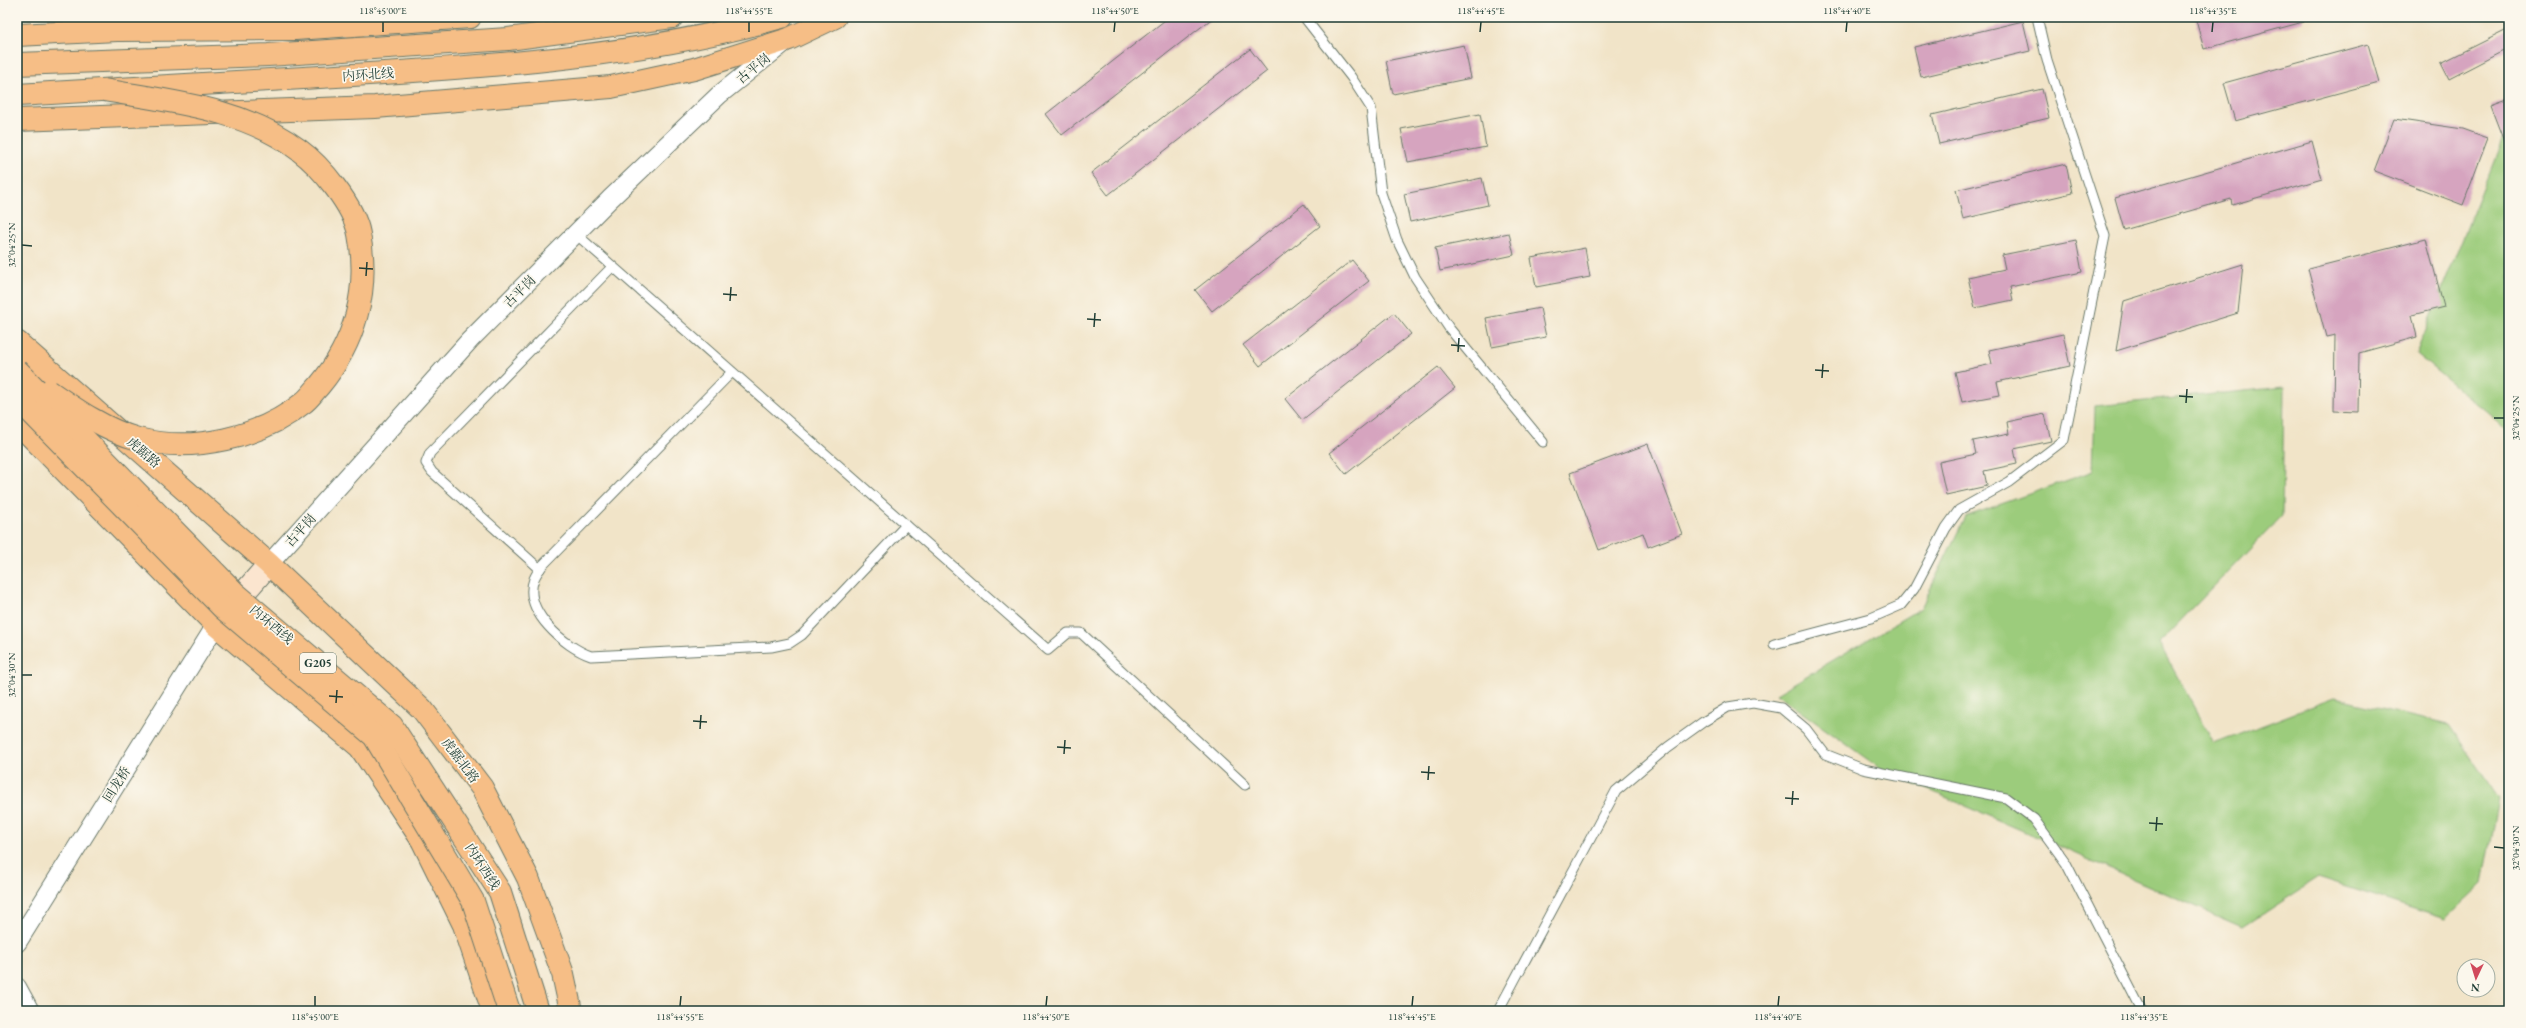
<svg xmlns="http://www.w3.org/2000/svg" width="2526" height="1028" font-family="'EB Garamond','Noto Serif SC',serif">
<rect width="100%" height="100%" fill="#fbf7ec"/>
<filter id="ink" filterUnits="userSpaceOnUse"><feTurbulence type="fractalNoise" baseFrequency=".025" numOctaves="2"/><feDisplacementMap in="SourceGraphic" scale="8" xChannelSelector="R" yChannelSelector="G"/><feConvolveMatrix kernelMatrix="1 2 1 2 8 2 1 2 1" color-interpolation-filters="sRGB"/></filter>
<filter id="wash" filterUnits="userSpaceOnUse"><feTurbulence type="fractalNoise" baseFrequency=".012" numOctaves="4" result="noise"/><feDisplacementMap in="SourceGraphic" scale="16" xChannelSelector="R" yChannelSelector="G"/><feGaussianBlur stdDeviation="0.9" result="paint"/><feColorMatrix in="noise" values="0 0 0 0 0 0 0 0 0 0 0 0 0 0 0 0 0 1.4 0 .05"/><feComposite in="paint" operator="in"/></filter>
<g filter="url(#wash)">
<rect width="100%" height="100%" fill="#f1e4c8"/>
<g fill="#9ccc7b" stroke="#5e8458">
<path d="M2509 136V431L2416 354 2503 138Z"/>
<path d="M2284 387 2282 516 2159 643 2214 744 2334 698 2449 725 2499 799 2483 883 2445 919 2318 878 2243 927 1881 769 1776 694 1921 608 1965 517 2093 471 2095 406Z"/>
</g>
<g id="blocks">
<g fill="#d6a4bf">
<path d="M1169 17H1214L1062 135 1046 114Z"/>
<path d="M2195 17H2302L2303 22 2204 49Z"/>
<path d="M2023 21 2030 51 1921 77 1914 47Z"/>
<path d="M2509 29V48L2449 79 2441 63Z"/>
<path d="M2368 44 2379 82 2235 121 2224 83Z"/>
<path d="M1464 45 1471 78 1393 94 1386 61Z"/>
<path d="M1250 49 1267 71 1108 195 1091 173Z"/>
<path d="M2042 89 2049 118 1939 144 1932 115Z"/>
<path d="M2509 98V151L2508 152 2490 105Z"/>
<path d="M1480 114 1486 147 1408 162 1401 129Z"/>
<path d="M2394 119 2463 129 2488 138 2463 205 2374 171Z"/>
<path d="M2312 141 2322 179 2232 205 2231 199 2124 230 2115 198Z"/>
<path d="M2066 164 2072 193 1963 219 1956 190Z"/>
<path d="M1482 178 1488 205 1410 222 1404 194Z"/>
<path d="M1304 204 1320 226 1212 311 1195 290Z"/>
<path d="M1509 233 1514 255 1440 271 1435 248Z"/>
<path d="M2426 239 2444 307 2412 315 2417 337 2359 353 2358 412 2334 411 2335 335 2326 337 2308 269Z"/>
<path d="M2076 240 2082 272 2010 287 2013 300 1975 308 1968 277 2005 269 2002 255Z"/>
<path d="M1585 248 1590 277 1536 287 1531 258Z"/>
<path d="M1352 260 1369 281 1260 366 1243 345Z"/>
<path d="M2243 264 2238 313 2116 351 2124 301Z"/>
<path d="M1540 308 1546 337 1492 347 1486 318Z"/>
<path d="M1394 313 1411 334 1302 420 1285 399Z"/>
<path d="M2063 334 2070 366 1997 382 2000 395 1962 402 1955 372 1992 364 1989 350Z"/>
<path d="M1438 367 1455 388 1346 474 1329 453Z"/>
<path d="M2045 414 2051 441 2014 449 2017 464 1984 471 1987 486 1946 495 1939 462 1976 454 1973 441 2009 434 2007 422Z"/>
<path d="M1648 444 1682 534 1648 547 1643 533 1599 550 1570 473Z"/>
</g>
</g>
</g>
<g filter="url(#ink)">
<use href="#blocks" fill-opacity="0" stroke="#687768" stroke-width="1"/>
<g fill="none" stroke-linecap="round" stroke-linejoin="round">
<defs>
<g id="service">
<path d="M1304 17 1351 77 1371 108 1381 193 1397 240 1415 277 1449 328 1543 442"/>
<path d="M576 234 1048 650 1068 633H1081L1245 785"/>
<path d="M732 372 542 566C539 570 536 574 534 579 522 611 565 647 591 656L771 647 790 643 802 635 906 525"/>
<path d="M540 569 432 472 426 463 430 453 612 267"/>
<path d="M1774 644 1871 618 1901 605 1914 589 1946 528 1959 510 2009 482 2064 440 2105 236 2047 60 2037 17"/>
<path d="M1498 1011 1616 791 1668 747 1703 722 1728 707 1753 703 1781 708 1806 729 1825 754 1863 769 2006 798 2034 819 2066 863 2142 1011"/>
</g>
<g id="minor">
<path d="M269 564 470 340 610 199 719 95 784 43"/>
<path d="M17 943 216 625"/>
<path d="M17 987 30 1011"/>
</g>
<path id="secondary" d="M228 611 269 564"/>
<g id="primary">
<path d="M17 35 117 30 295 29 470 17"/>
<path d="M17 120 375 107 611 87 694 69 789 39 835 17"/>
<path d="M17 342 269 564 422 709 482 788 528 878 563 974 571 1011"/>
<path d="M17 422 216 625 360 747 422 840 464 925 493 1011"/>
</g>
<g id="trunk">
<path d="M17 64 268 55 508 39 672 17"/>
<path d="M17 95C129 89 241 82 353 75 497 66 642 56 782 17"/>
</g>
</defs>
<use href="#service" stroke="#687768" stroke-width="11"/>
<use href="#minor" stroke="#687768" stroke-width="20"/>
<use href="#secondary" stroke="#687768" stroke-width="24"/>
<use href="#primary" stroke="#687768" stroke-width="24"/>
<use href="#trunk" stroke="#687768" stroke-width="24"/>
<use href="#service" stroke="#fff" stroke-width="9"/>
<use href="#minor" stroke="#fff" stroke-width="18"/>
<use href="#secondary" stroke="#fbe5cf" stroke-width="22"/>
<use href="#primary" stroke="#f6be86" stroke-width="22"/>
<use href="#trunk" stroke="#f6be86" stroke-width="22"/>
<defs>
<g id="trunk-bridge">
<path d="M17 370 235 593 392 726 500 892 538 1011"/>
<path d="M49 391C75 409 107 431 138 439 192 453 260 438 303 403 309 399 314 391 319 386 355 343 370 290 359 234 354 206 321 166 299 150 243 108 172 102 104 90"/>
<path d="M17 398 223 608 374 736 473 901 509 1011"/>
</g>
</defs>
<use href="#trunk-bridge" stroke="#687768" stroke-width="24" stroke-linecap="butt"/>
<use href="#trunk-bridge" stroke="#f6be86" stroke-width="22"/>
</g>
</g>
<path fill="none" stroke="#1f3d34" stroke-width="1.5" d="M383 32V22M749 32V22M1114 32 1115 22M1480 32 1481 22M1846 32 1847 22M2212 32 2213 22M22 245 32 246M359 268 373 269M366 276 367 262M723 294 737 295M730 301 731 287M1087 319 1101 320M1094 327 1095 313M1451 345 1465 346M1458 352 1459 338M1815 370 1829 371M1822 378 1823 364M2179 396 2193 397M2186 403 2187 389M2494 418H2504M22 675H32M329 696 343 697M336 703 337 690M693 721 707 722M700 729 701 715M1057 747 1071 748M1064 754 1065 740M1421 772 1435 773M1428 780 1429 766M1785 798 1799 799M1792 805 1793 791M2149 823 2163 824M2156 831 2157 817M2494 847 2504 848M315 1006V996M680 1006 681 996M1046 1006 1047 996M1412 1006 1413 996M1778 1006 1779 996M2144 1006V996"/>
<g text-anchor="middle" stroke-width="3.5" stroke-linejoin="round" paint-order="stroke">
<rect fill="#fbf7ec" stroke="#61756b" stroke-width="1" x="300" y="653" width="36" height="20" rx="3"/>
<g font-size="12" font-weight="bold" fill="#1f3d34">
<text x="318" y="667">G205</text>
</g>
<g font-size="13" fill="#1f3d34" stroke="#fbf7ec">
<text transform="translate(753 68) rotate(-39)" y="5">古平岗</text>
<text transform="translate(368 74) rotate(-4)" y="5">内环北线</text>
<text transform="translate(519 291) rotate(-45)" y="5">古平岗</text>
<text transform="translate(144 452) rotate(41)" y="5">虎踞路</text>
<text transform="translate(300 530) rotate(-48)" y="5">古平岗</text>
<text transform="translate(272 624) rotate(40)" y="5">内环西线</text>
<text transform="translate(461 760) rotate(53)" y="5">虎踞北路</text>
<text transform="translate(116 784) rotate(-58)" y="5">回龙桥</text>
<text transform="translate(483 866) rotate(57)" y="5">内环西线</text>
</g>
</g>
<rect width="2526" height="1028" fill="none" stroke="#fbf7ec" stroke-width="44"/>
<g transform="translate(2476 978) rotate(184)"><circle r="19" fill="#fbf7ec" stroke="#a3ada2"/>
<path d="M0-3L7 15L0 10L-7 15Z" fill="#d1495b"/>
<text y="-6" font-size="11" font-weight="bold" text-anchor="middle" fill="#1f3d34">N</text>
</g>
<rect x="22" y="22" width="2482" height="984" fill="none" stroke="#1f3d34" stroke-width="1.5"/>
<g font-size="10" text-anchor="middle" fill="#1f3d34">
<text x="383" y="14">118°45'00"E</text>
<text x="749" y="14">118°44'55"E</text>
<text x="1115" y="14">118°44'50"E</text>
<text x="1481" y="14">118°44'45"E</text>
<text x="1847" y="14">118°44'40"E</text>
<text x="2213" y="14">118°44'35"E</text>
<text transform="translate(11 245) rotate(-90)" y="4">32°04'25"N</text>
<text transform="translate(2515 418) rotate(-90)" y="4">32°04'25"N</text>
<text transform="translate(11 675) rotate(-90)" y="4">32°04'30"N</text>
<text transform="translate(2515 848) rotate(-90)" y="4">32°04'30"N</text>
<text x="315" y="1020">118°45'00"E</text>
<text x="680" y="1020">118°44'55"E</text>
<text x="1046" y="1020">118°44'50"E</text>
<text x="1412" y="1020">118°44'45"E</text>
<text x="1778" y="1020">118°44'40"E</text>
<text x="2144" y="1020">118°44'35"E</text>
</g>
</svg>
